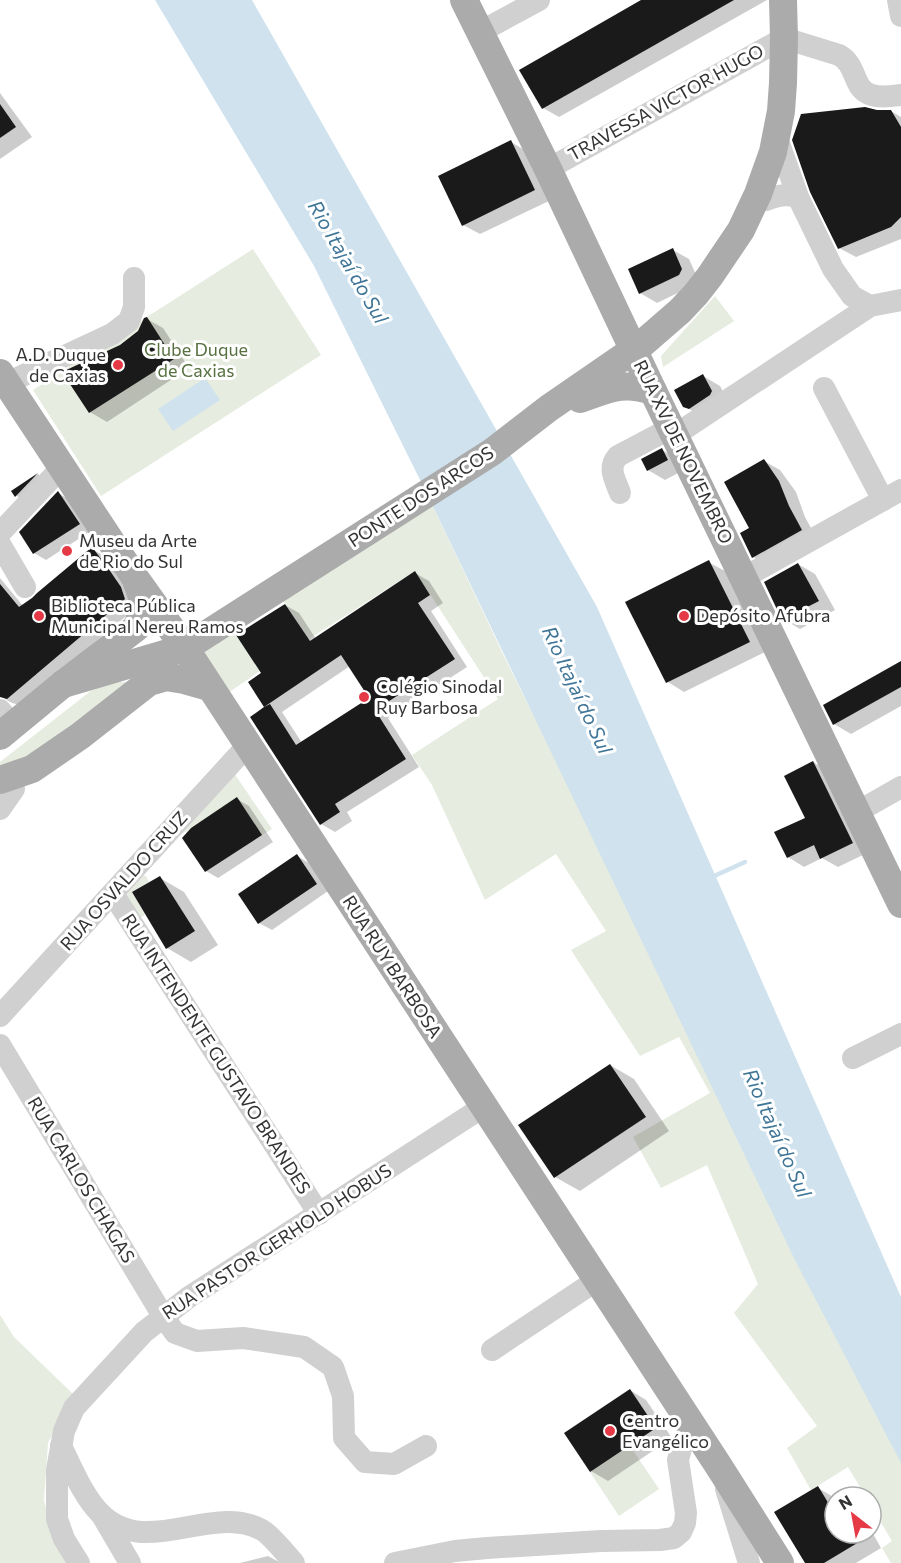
<svg xmlns="http://www.w3.org/2000/svg" width="901" height="1563" font-family="Commissioner,sans-serif">
<rect width="100%" height="100%" fill="#fff"/>
<g fill="#e6ecdf">
<path d="M253 249 321 355 101 496 33 390Z"/>
<path d="M715 296 734 321 663 367 661 356Z"/>
<path d="M427 494 503 654 901 1456V1563H891L882 1548 892 1541 871 1506V1497H866L848 1467 811 1490 787 1448 817 1426 734 1313 758 1284 707 1165 661 1188 633 1137 710 1093 679 1037 640 1056 571 950 606 931 556 854 485 900 432 785 412 755 498 699 415 571 309 639 280 596Z"/>
<path d="M231 628 260 671 228 693 200 649Z"/>
<path d="M111 682H127L67 739 0 773V762L92 690Z"/>
<path d="M234 773 272 829 262 835 237 798 180 835Z"/>
<path d="M139 875 146 876 149 882 132 892 145 915 135 920 119 894Z"/>
<path d="M0 1315 14 1337 73 1394 48 1443 44 1500 53 1539 68 1563H0Z"/>
<path d="M630 1446 659 1489 619 1516 590 1472Z"/>
</g>
<g fill="#cfe2ee">
<path d="M155 0H252L597 607 901 1297V1463L795 1260 427 494 314 266Z"/>
<path d="M205 378 220 400 173 431 158 409Z"/>
</g>
<g fill="#0003" fill-rule="evenodd">
<path d="M644 0H767L559 117 543 108Z"/>
<path d="M0 93 32 137 0 159Z"/>
<path d="M877 111H891L901 117V239L856 257 839 248Z"/>
<path d="M511 142 528 152 551 200 480 234 463 225Z"/>
<path d="M673 250 689 259 698 279 696 284 657 303 640 293Z"/>
<path d="M147 319 163 328 189 368 107 422 90 412 121 346 139 332Z"/>
<path d="M703 376 720 386 728 401 701 416 684 406Z"/>
<path d="M662 450 679 459 684 470 665 480 648 470Z"/>
<path d="M764 461 780 470 796 492 805 517 817 539 770 566 753 557 751 528Z"/>
<path d="M38 474 40 476 20 498 17 496 13 491Z"/>
<path d="M58 493 70 500 91 531 46 560 34 553Z"/>
<path d="M92 549 104 556 137 607 20 705 12 703 0 696V578L23 606Z"/>
<path d="M708 562 725 571 765 652 684 692 668 682Z"/>
<path d="M798 564 815 574 835 610 800 629 783 619Z"/>
<path d="M415 573 429 581 443 603 431 611 467 667 388 718 419 767 347 812 352 821 335 832 321 824 252 717 266 708 250 682 263 674 285 605 299 613 316 639ZM350 666 371 698 302 743 282 712Z"/>
<path d="M901 663V706L851 734 834 724Z"/>
<path d="M813 762 830 772 869 852 838 867 822 858 804 867 788 857 807 818Z"/>
<path d="M237 799 249 806 273 842 218 878 206 871Z"/>
<path d="M297 856 309 863 328 891 272 930 259 923Z"/>
<path d="M160 878 184 892 218 945 191 962 167 948Z"/>
<path d="M610 1065 634 1079 669 1131 580 1191 555 1177Z"/>
<path d="M630 1390 646 1400 672 1438 608 1481 591 1471Z"/>
<path d="M818 1488 835 1498V1533H871V1530L881 1548 856 1563H806Z"/>
<path d="M268 1556 281 1563H240Z"/>
</g>
<g fill="none" stroke-linecap="round" stroke-linejoin="round">
<path stroke="#cfe2ee" stroke-width="4.5" d="M712 877 745 862"/>
</g>
<g fill="#1a1a1a" fill-rule="evenodd">
<path d="M641 0H734L542 109 519 70Z"/>
<path d="M0 104 16 127 0 138Z"/>
<path d="M865 107 877 110H891L901 127V217L891 227 838 249 810 192 792 140 801 114Z"/>
<path d="M511 140 535 190 462 226 438 176Z"/>
<path d="M673 248 682 269 679 275 639 294 628 269Z"/>
<path d="M147 317 174 359 89 413 62 372 120 345 138 331 144 318Z"/>
<path d="M703 374 712 391 710 395 689 409 683 407 674 390Z"/>
<path d="M662 448 668 460 647 471 641 459Z"/>
<path d="M764 459 779 481 789 506 802 530 752 558 740 533 749 528 724 482Z"/>
<path d="M38 473 15 497 11 491Z"/>
<path d="M58 491 80 524 33 554 19 532Z"/>
<path d="M92 547 108 568 121 587 125 599 7 699 0 697V584L19 607 32 598 37 593Z"/>
<path d="M709 560 750 642 666 683 625 602Z"/>
<path d="M798 563 819 601 782 620 764 582Z"/>
<path d="M415 571 430 595 418 603 455 659 375 710 406 759 335 804 340 812 320 825 250 717 264 707 248 682 261 673 236 635 285 604 310 641ZM341 655 369 698 296 745 270 704 264 707Z"/>
<path d="M901 661V687L833 725 823 705Z"/>
<path d="M813 761 853 843 820 859 814 845 787 858 774 832 805 818 784 776Z"/>
<path d="M237 797 262 835 205 872 182 838 191 828Z"/>
<path d="M297 854 317 884 258 924 238 894Z"/>
<path d="M160 876 195 931 166 949 132 892Z"/>
<path d="M610 1064 646 1117 554 1178 518 1125Z"/>
<path d="M630 1389 656 1428 590 1472 564 1433Z"/>
<path d="M818 1486 835 1514V1533H874L824 1563H805L774 1512Z"/>
</g>
<g fill="none" stroke-linecap="round" stroke-linejoin="round">
<g stroke="#d0d0d0" stroke-width="22">
<path d="M898 0 901 16"/>
<path d="M480 32 539 0"/>
<path d="M777 138 798 197 833 269 852 296 870 306"/>
<path d="M548 169 784 38 839 55C858 65 852 90 872 95 881 98 892 96 901 95"/>
<path d="M766 200C778 195 785 194 798 197"/>
<path d="M7 383 112 334 129 321 134 307V278"/>
<path d="M824 388 883 500"/>
<path d="M675 435 870 306 901 300"/>
<path d="M620 493C615 479 607 468 618 456L671 428"/>
<path d="M0 533 62 467"/>
<path d="M0 544 25 587"/>
<path d="M743 578 901 490"/>
<path d="M0 710 13 725"/>
<path d="M0 809 14 789 2 780"/>
<path d="M857 812 901 787"/>
<path d="M113 894 319 1214"/>
<path d="M0 1016 247 746"/>
<path d="M0 1045 163 1316 175 1333 197 1341 243 1338 304 1347 333 1367 343 1396 344 1438 365 1462 394 1464 426 1446"/>
<path d="M853 1058 901 1034"/>
<path d="M492 1350 597 1280"/>
<path d="M61 1446C72 1468 83 1496 100 1513 146 1560 212 1502 262 1530 271 1535 286 1554 294 1563"/>
<path d="M726 1489 749 1563"/>
<path d="M103 1517 130 1563"/>
<path d="M79 1563 64 1539 57 1519V1470L64 1431 74 1408 144 1332 189 1297 483 1107"/>
<path d="M395 1563 455 1551 487 1548 601 1541 660 1540 674 1538 681 1532 685 1523 686 1513 678 1460 681 1448 691 1424"/>
</g>
<g stroke="#ababab" stroke-width="28">
<path d="M464 0 548 169 653 391 901 904"/>
<path d="M0 373 135 578 185 648 718 1465 780 1563"/>
<path d="M580 399C609 389 622 381 653 391"/>
<path d="M63 684 185 648 492 452 549 408 642 344 680 311 696 294 710 276 741 230 758 194 773 152 781 111 783 83 784 38 783 0"/>
<path d="M0 736 63 684 136 628C145 609 145 602 137 583"/>
<path d="M0 780 32 769 80 736 149 682 166 677 184 680 209 687"/>
</g>
</g>
<g fill="#e63946" stroke="#fff" stroke-width="2">
<circle cx="118" cy="365" r="6"/>
<circle cx="67" cy="551" r="6"/>
<circle cx="39" cy="616" r="6"/>
<circle cx="684" cy="616" r="6"/>
<circle cx="364" cy="697" r="6"/>
<circle cx="610" cy="1431" r="6"/>
</g>
<g text-anchor="middle" stroke-width="6" stroke-linejoin="round" paint-order="stroke">
<g font-size="18" fill="#333" stroke="#fff">
<text transform="translate(666 103) rotate(-29)" y="6">TRAVESSA VICTOR HUGO</text>
<text transform="translate(683 452) rotate(64)" y="6">RUA XV DE NOVEMBRO</text>
<text transform="translate(421 497) rotate(-33)" y="6">PONTE DOS ARCOS</text>
<text transform="translate(124 881) rotate(-48)" y="6">RUA OSVALDO CRUZ</text>
<text transform="translate(392 967) rotate(57)" y="6">RUA RUY BARBOSA</text>
<text transform="translate(216 1054) rotate(57)" y="6">RUA INTENDENTE GUSTAVO BRANDES</text>
<text transform="translate(81 1180) rotate(59)" y="6">RUA CARLOS CHAGAS</text>
<text transform="translate(277 1242) rotate(-33)" y="6">RUA PASTOR GERHOLD HOBUS</text>
</g>
<g font-size="18" fill="#56703f" stroke="#fff">
<text x="196" y="356">Clube Duque<tspan x="196" dy="21">de Caxias</tspan></text>
</g>
<g font-size="18" fill="#333" stroke="#fff" text-anchor="start">
<text x="106" y="361" text-anchor="end">A.D. Duque<tspan x="106" dy="21">de Caxias</tspan></text>
<text x="79" y="547">Museu da Arte<tspan x="79" dy="21">de Rio do Sul</tspan></text>
<text x="51" y="612">Biblioteca Pública<tspan x="51" dy="21">Municipal Nereu Ramos</tspan></text>
<text x="696" y="622">Depósito Afubra</text>
<text x="376" y="693">Colégio Sinodal<tspan x="376" dy="21">Ruy Barbosa</tspan></text>
<text x="622" y="1427">Centro<tspan x="622" dy="21">Evangélico</tspan></text>
</g>
<g font-size="20" font-style="italic" fill="#3f7597" stroke="#fff">
<text transform="translate(348 262) rotate(60)" y="7">Rio Itajaí do Sul</text>
<text transform="translate(577 690) rotate(65)" y="7">Rio Itajaí do Sul</text>
<text transform="translate(777 1133) rotate(66)" y="7">Rio Itajaí do Sul</text>
</g>
</g>
<g transform="translate(853 1515) rotate(329)"><circle r="28" fill="#ffffff" stroke="#adadad" stroke-width="1.5"/>
<path d="M0-4.5L10 22L0 15L-10 22Z" fill="#e63946"/>
<text y="-9" font-size="16" font-weight="bold" text-anchor="middle" fill="#333333">N</text>
</g>
</svg>
